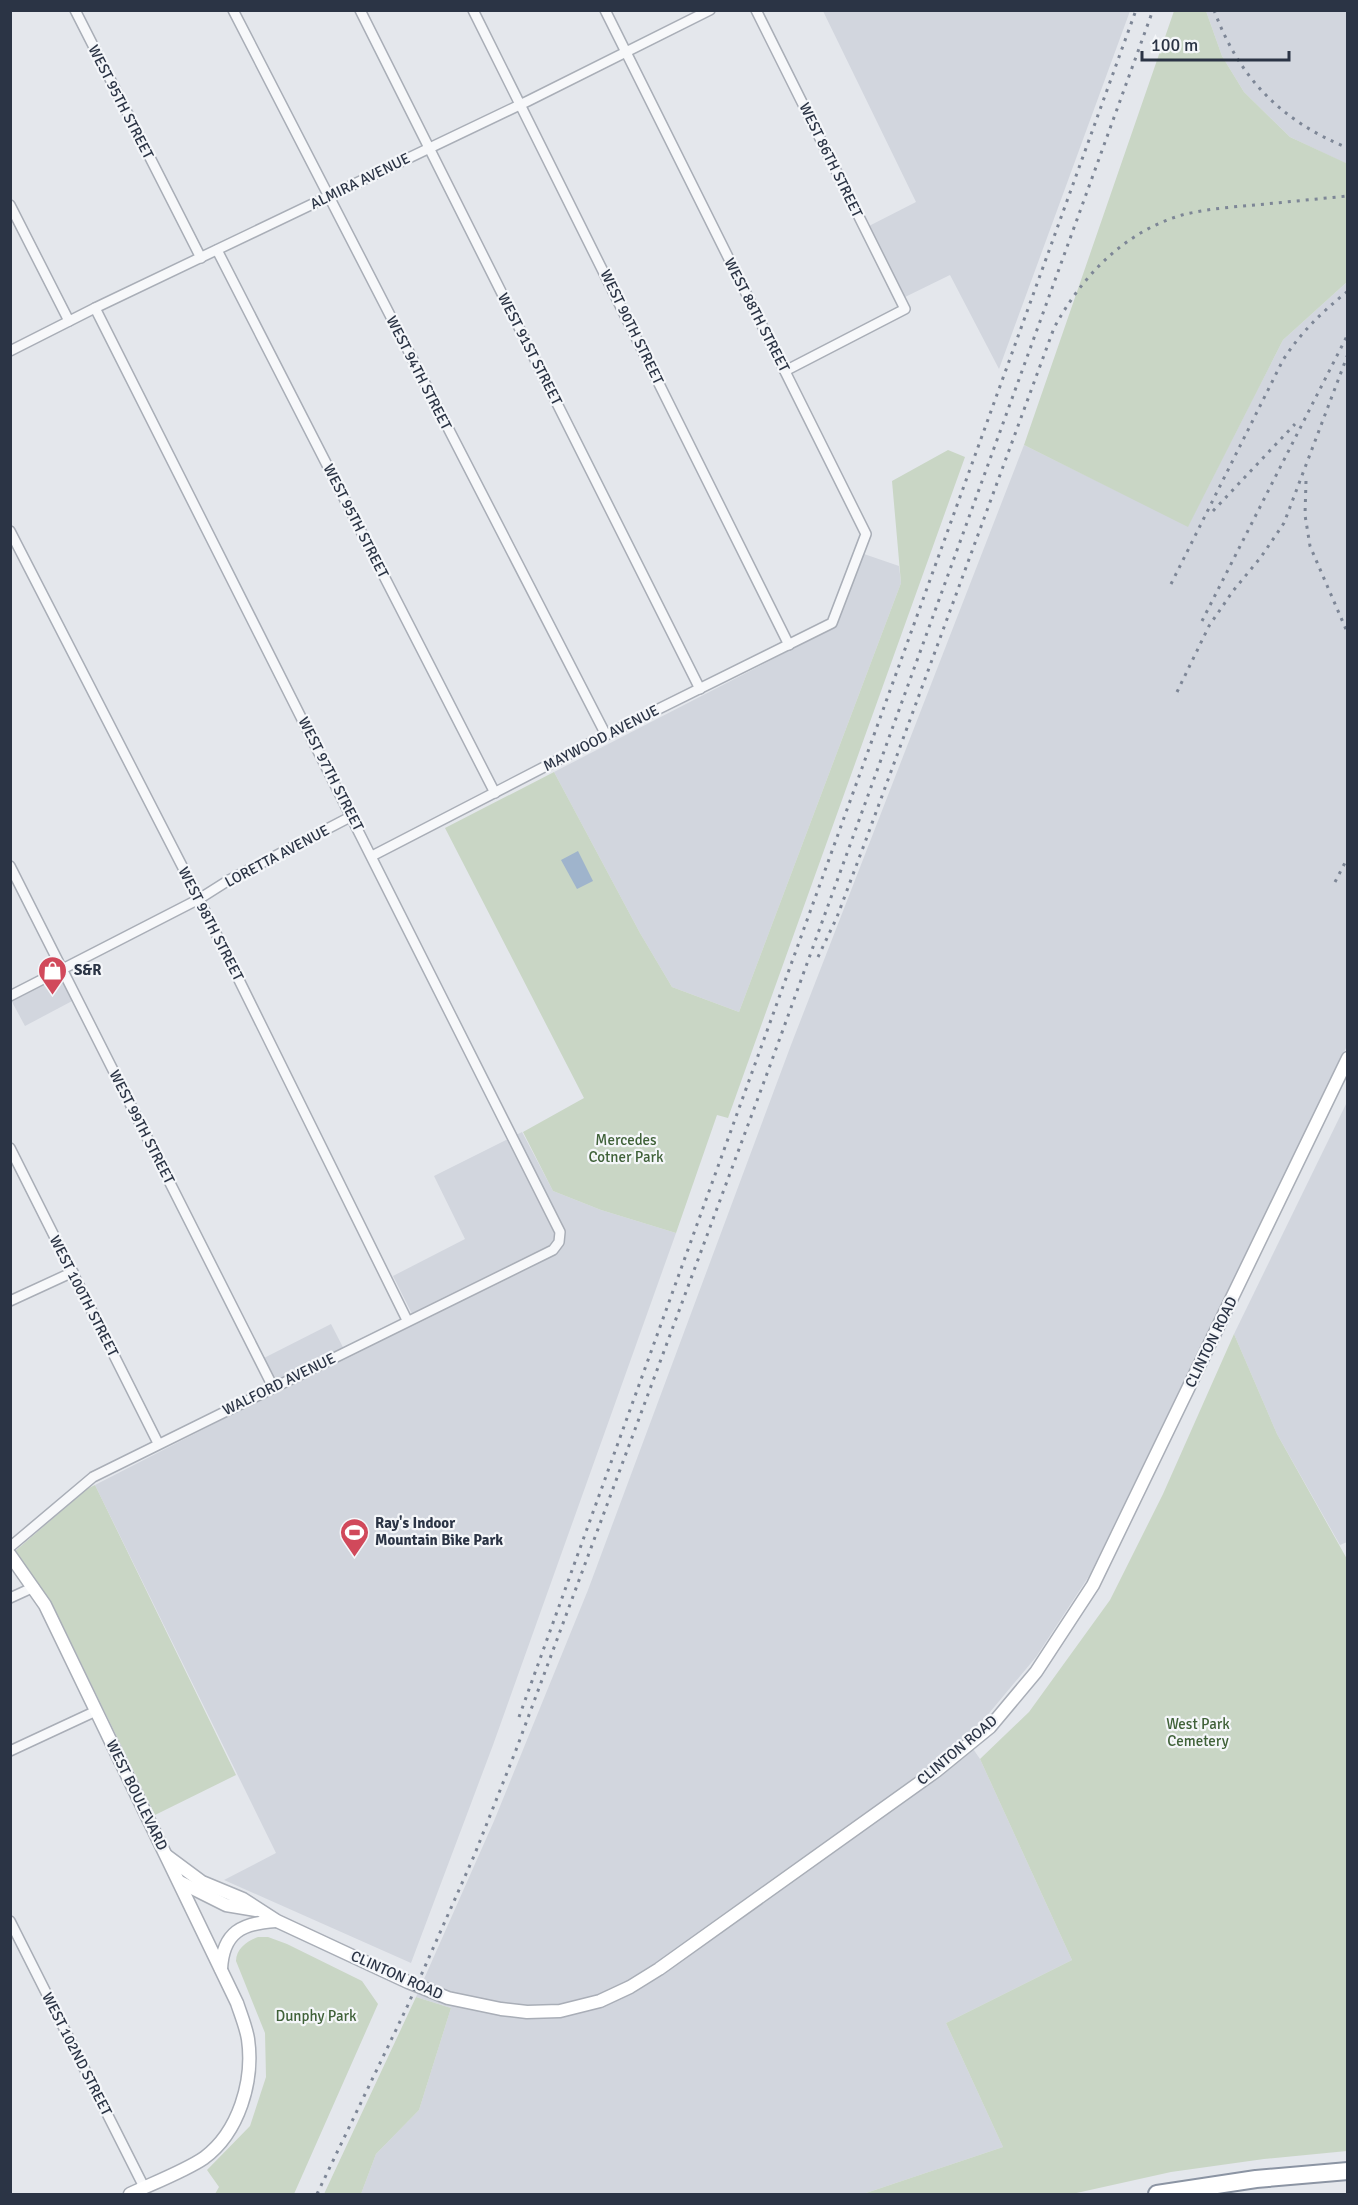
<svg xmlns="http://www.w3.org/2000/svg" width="1358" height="2205" font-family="Signika,sans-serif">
<rect width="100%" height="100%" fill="#e4e7ec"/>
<g fill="#d2d6de">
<path d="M823 11H1130L999 369 950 275 903 298 869 226 916 202Z"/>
<path d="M1206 11H1347V164L1290 137 1244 92 1222 56Z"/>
<path d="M1347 282V1046L1089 1576 1036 1657 985 1718 965 1737 980 1759 1072 1960 946 2023 1003 2147 863 2194H361L376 2154 419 2110 451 2008 416 1997 494 1821 588 1590 791 1045 1024 445 1188 526 1283 340Z"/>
<path d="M864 554 899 566 901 583 739 1012 672 987 640 933 554 772 835 627Z"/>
<path d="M61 974 74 1000 25 1026 11 1000Z"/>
<path d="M1347 1102V1542L1340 1545 1277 1434 1234 1334Z"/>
<path d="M522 1132 553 1191 601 1210 676 1233 493 1745 411 1963 224 1880 276 1853 95 1485 280 1390 264 1358 331 1324 347 1355 415 1320 393 1276 465 1239 434 1176Z"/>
</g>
<g fill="#c9d6c5">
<path d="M1174 11H1206L1222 56 1244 92 1290 137 1348 164 1347 282 1283 340 1188 527 1024 445Z"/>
<path d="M948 450 965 457 728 1118 717 1115 676 1233 601 1210 553 1191 523 1132 584 1098 445 828 554 772 640 933 672 987 739 1012 901 583 892 481Z"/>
<path d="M1234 1334 1277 1434 1347 1559V2151L1264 2159 1171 2172 1072 2194H863L1003 2147 946 2023 1072 1960 980 1759 1029 1712 1110 1600 1163 1494Z"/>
<path d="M95 1485 236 1775 155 1815 64 1628 42 1591 14 1552 87 1489Z"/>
<path d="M258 1937H268L287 1944 362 1981 378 2004 294 2194H215L219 2187 207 2170 250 2126 266 2077 265 2033 236 1961C236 1949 247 1941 258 1937Z"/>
<path d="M416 1997 451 2008 419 2110 376 2154 361 2194H324Z"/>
</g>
<path fill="#9fb4cc" d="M578 851 593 881 577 889 561 860Z"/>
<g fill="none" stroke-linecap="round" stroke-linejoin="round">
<defs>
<g id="street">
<path d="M75 10 201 258"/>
<path d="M233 10 606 735"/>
<path d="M360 10 700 689"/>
<path d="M473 10 789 645"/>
<path d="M756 10 905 309 785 371"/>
<path d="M10 205 69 321"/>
<path d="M217 250 495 793"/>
<path d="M10 351 95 308 528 101 710 10"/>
<path d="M10 531 199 899 407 1320"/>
<path d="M372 856 606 735 832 623 866 534 605 10"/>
<path d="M10 866 273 1387"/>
<path d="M10 996 199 899 229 880 352 816"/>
<path d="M10 1148 158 1443"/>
<path d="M10 1301 73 1272"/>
<path d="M10 1547 93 1477 553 1250 559 1242 560 1232 95 308"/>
<path d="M10 1598 34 1587"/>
<path d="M10 1751 96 1711"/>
<path d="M10 1921 144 2187"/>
</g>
<g id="secondary">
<path d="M10 1555 45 1605 237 2003C241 2015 246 2027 248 2039 254 2081 239 2132 204 2158 185 2171 151 2184 130 2194"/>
<path d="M167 1856 202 1882 243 1899 277 1921 408 1982 448 1998 501 2009 527 2012 560 2011 600 2001 630 1987 659 1969 936 1771 990 1727 1036 1672 1093 1585 1348 1058"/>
<path d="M180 1882 226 1905 256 1910"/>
<path d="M221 1969C223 1932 242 1923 276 1921"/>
</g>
<path id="highway" d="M1157 2194 1256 2179 1348 2171"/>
</defs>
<use href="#street" stroke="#a9aeb7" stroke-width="12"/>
<use href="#secondary" stroke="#a9aeb7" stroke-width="15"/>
<use href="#highway" stroke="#8b94a3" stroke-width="20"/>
<use href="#street" stroke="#f7f8fa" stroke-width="9"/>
<use href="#secondary" stroke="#fff" stroke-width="12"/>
<use href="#highway" stroke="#fff" stroke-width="16"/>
<g stroke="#7d8696" stroke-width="3" stroke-dasharray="3 6" stroke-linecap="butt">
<path d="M1214 10C1239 78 1281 121 1348 148"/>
<path d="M1306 481 1305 515 1310 546 1348 634"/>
<path d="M1213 511 1295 424"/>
<path d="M1171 584 1283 360C1301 332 1322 312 1348 291"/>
<path d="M1202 621 1348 334"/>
<path d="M1177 692 1209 626 1233 591 1261 557 1284 523 1348 354"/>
<path d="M1335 882 1348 857"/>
<path d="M818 957 837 917 864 845 1054 328C1082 276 1124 232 1182 215 1206 209 1231 207 1255 205 1286 202 1317 199 1348 196"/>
<path d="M519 1717 1136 10"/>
<path d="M317 2194 407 2007 474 1856 516 1750 768 1071 1153 10"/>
</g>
</g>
<defs>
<symbol id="shop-pin" viewBox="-11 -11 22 30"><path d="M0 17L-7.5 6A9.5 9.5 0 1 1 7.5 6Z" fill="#d1495b" stroke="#f4f6f9"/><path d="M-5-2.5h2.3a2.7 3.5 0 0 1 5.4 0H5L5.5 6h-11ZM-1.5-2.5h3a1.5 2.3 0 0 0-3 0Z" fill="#fff"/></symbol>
<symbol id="stadium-pin" viewBox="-11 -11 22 30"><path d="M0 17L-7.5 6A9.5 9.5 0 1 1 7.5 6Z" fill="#d1495b" stroke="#f4f6f9"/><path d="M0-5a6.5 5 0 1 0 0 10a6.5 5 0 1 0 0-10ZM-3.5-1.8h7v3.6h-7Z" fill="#fff"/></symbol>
</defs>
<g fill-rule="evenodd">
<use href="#shop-pin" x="36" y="954" width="33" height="45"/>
<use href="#stadium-pin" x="338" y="1516" width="33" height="45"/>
</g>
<g text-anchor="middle" stroke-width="4.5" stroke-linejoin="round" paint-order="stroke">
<g font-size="15" fill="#2b3445" stroke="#f4f6f9">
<text transform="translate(121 102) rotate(63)" y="5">WEST 95TH STREET</text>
<text transform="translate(831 160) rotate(64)" y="5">WEST 86TH STREET</text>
<text transform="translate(360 181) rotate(-26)" y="5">ALMIRA AVENUE</text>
<text transform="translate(757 315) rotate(63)" y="5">WEST 88TH STREET</text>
<text transform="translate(632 327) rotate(64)" y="5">WEST 90TH STREET</text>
<text transform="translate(530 349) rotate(63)" y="5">WEST 91ST STREET</text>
<text transform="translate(419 373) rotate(63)" y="5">WEST 94TH STREET</text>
<text transform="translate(356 521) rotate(63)" y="5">WEST 95TH STREET</text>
<text transform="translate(601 738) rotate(-27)" y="5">MAYWOOD AVENUE</text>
<text transform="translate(331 774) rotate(63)" y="5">WEST 97TH STREET</text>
<text transform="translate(277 856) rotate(-28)" y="5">LORETTA AVENUE</text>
<text transform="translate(211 924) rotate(63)" y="5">WEST 98TH STREET</text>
<text transform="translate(142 1127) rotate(63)" y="5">WEST 99TH STREET</text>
<text transform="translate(84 1296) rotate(63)" y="5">WEST 100TH STREET</text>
<text transform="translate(1211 1342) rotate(-64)" y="5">CLINTON ROAD</text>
<text transform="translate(279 1384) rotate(-26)" y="5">WALFORD AVENUE</text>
<text transform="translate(957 1750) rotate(-40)" y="5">CLINTON ROAD</text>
<text transform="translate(137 1795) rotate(64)" y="5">WEST BOULEVARD</text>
<text transform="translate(397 1975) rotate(24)" y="5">CLINTON ROAD</text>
<text transform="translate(77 2054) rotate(63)" y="5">WEST 102ND STREET</text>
</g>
<g font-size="15" font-weight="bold" fill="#2b3445" stroke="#f4f6f9" text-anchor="start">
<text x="74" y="975">S&amp;R</text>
<text x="375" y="1528">Ray's Indoor<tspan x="375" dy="17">Mountain Bike Park</tspan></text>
</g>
<g font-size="15" fill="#3f6138" stroke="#f4f6f9">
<text x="626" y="1145">Mercedes<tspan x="626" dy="17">Cotner Park</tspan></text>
<text x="1198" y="1729">West Park<tspan x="1198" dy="17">Cemetery</tspan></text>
<text x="316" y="2021">Dunphy Park</text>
</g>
</g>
<rect width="1358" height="2205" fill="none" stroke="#2b3445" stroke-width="24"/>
<path d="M1142 51v9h147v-9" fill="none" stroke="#2b3445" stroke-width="3"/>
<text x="1151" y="51" font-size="18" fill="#2b3445" stroke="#f4f6f9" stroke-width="4.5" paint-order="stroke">100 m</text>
</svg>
